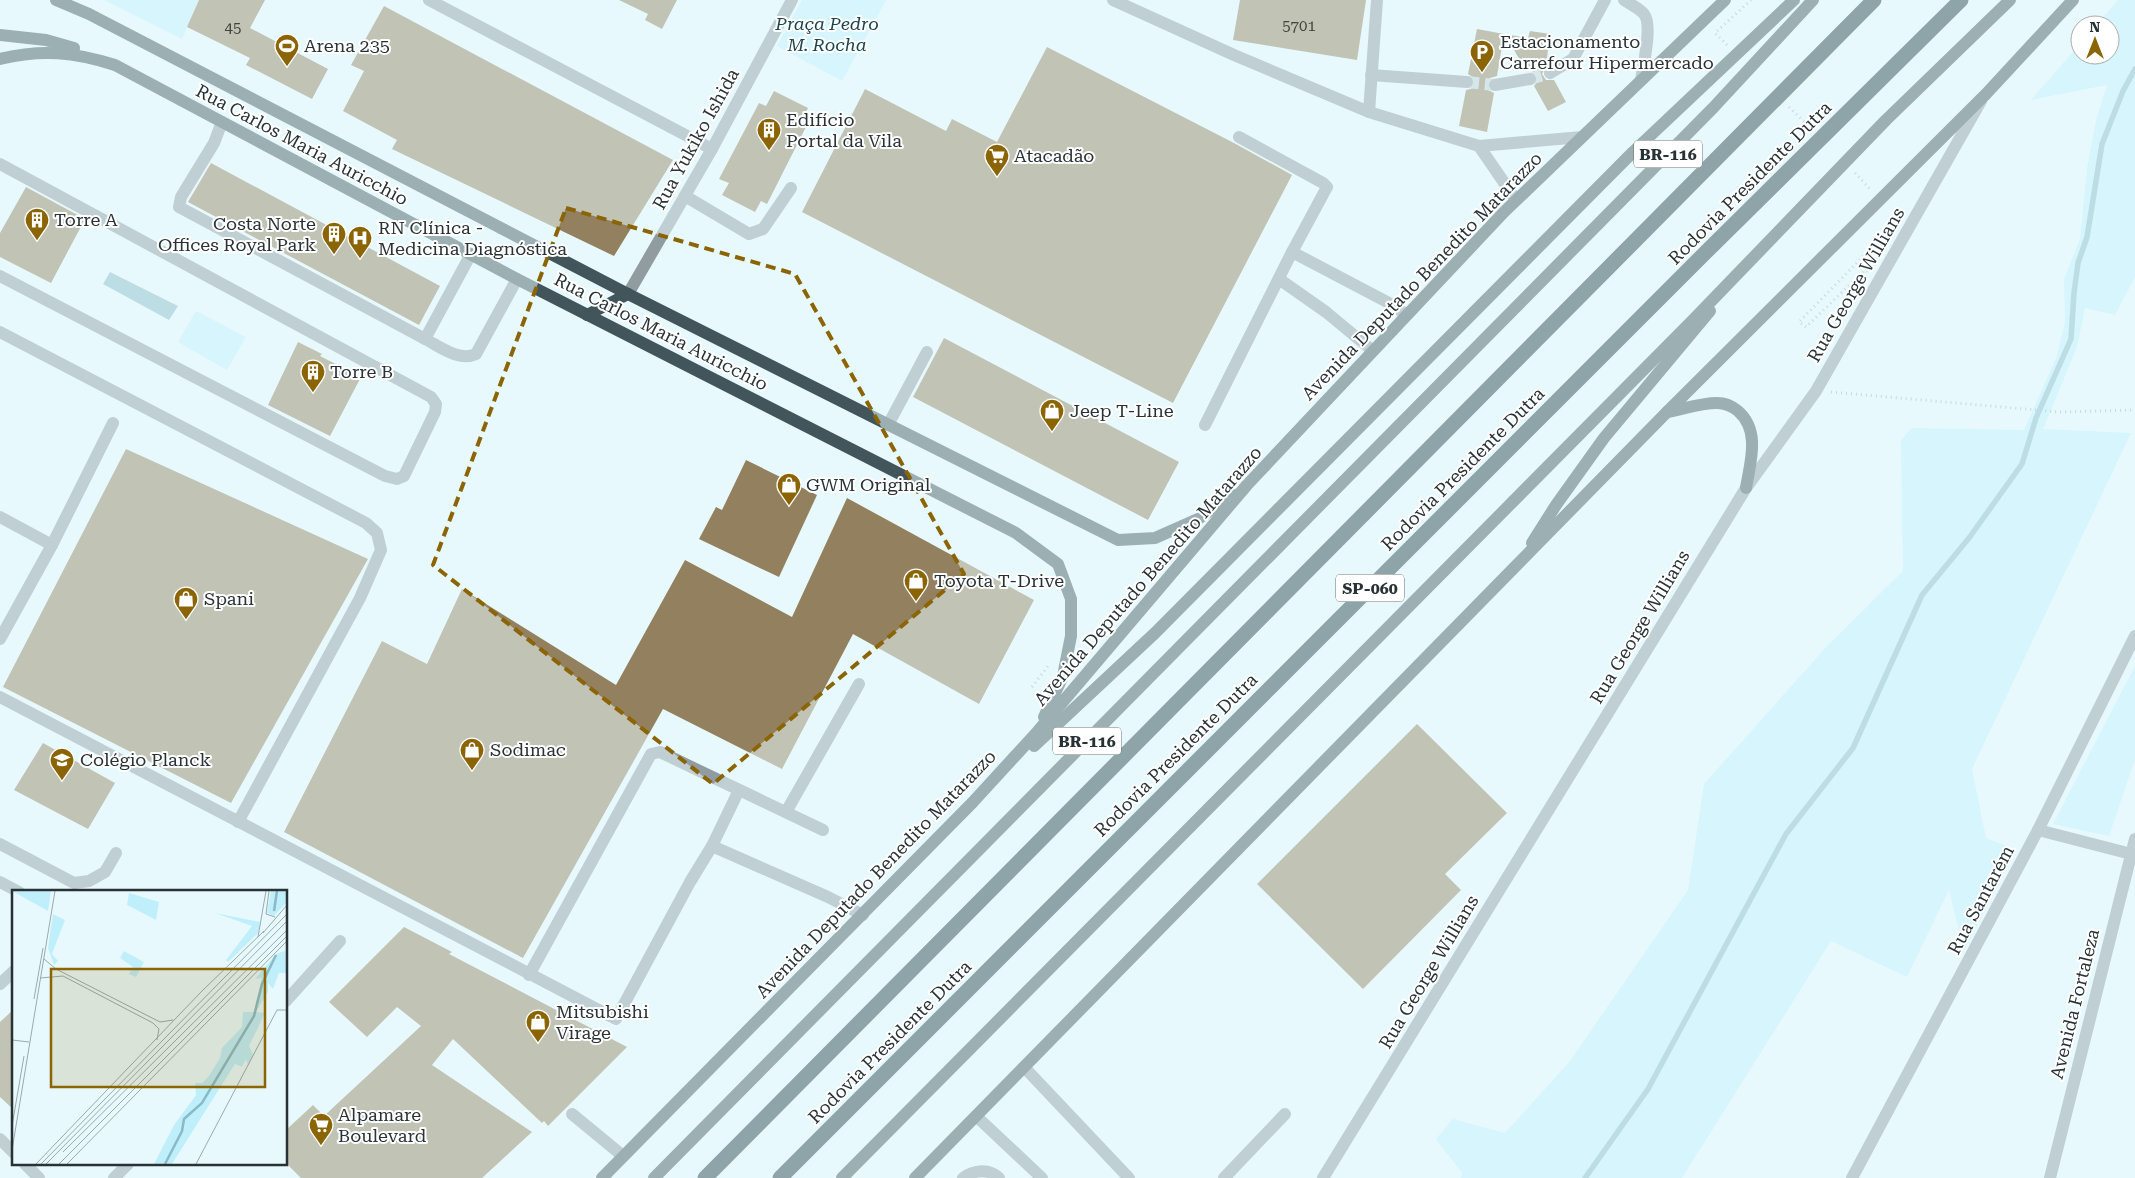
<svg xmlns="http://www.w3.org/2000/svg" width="2135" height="1178" font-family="'Roboto Serif',serif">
<rect width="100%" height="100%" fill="#e8f9fd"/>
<g fill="#c0effc">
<path d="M104 0H199L182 39Z"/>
<path d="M802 0H886L842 81 777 46Z"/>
<path d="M2118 0H2135V277L2115 315 2085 308 2077 347 2043 429 2131 433 1972 769 1986 838 2016 850 1964 951 1949 890 1907 977 1831 941 1682 1178H1461L1462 1173 1436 1139 1453 1119 1505 1133 1570 1061 1688 890 1704 784 1826 647 1903 571 1901 441 1911 428 2024 430 2056 358 2065 322 2064 279 2080 239 2087 169 2096 120 2107 85 2031 100 2080 44V55H2110V25H2096Z"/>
<path d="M196 311 246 337 227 370 178 342Z"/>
<path d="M2135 666V759L2109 836 2053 824Z"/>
</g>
<path fill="#8abac6" d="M110 272 178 306 169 320 103 284Z"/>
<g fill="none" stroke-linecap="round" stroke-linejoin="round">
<path stroke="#8abac6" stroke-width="5.5" d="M1585 1178 1648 1089 1786 834 1853 748 1922 595 1969 538 2022 464 2036 418 2071 339 2074 293 2078 263 2087 237 2102 144 2123 91 2135 69"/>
</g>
<g fill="#93805e">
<path d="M199 0H265L250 28 328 69 312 99 246 65 250 58 187 27Z"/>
<path d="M619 0H677L662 29 645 20 648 14Z"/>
<path d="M1240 0H1366L1357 60 1233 40Z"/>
<path d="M384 6 673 160 614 256 392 149 397 140 343 111 364 71 351 65Z"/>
<path d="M1477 29 1504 34 1497 76 1490 78 1487 83 1488 90 1494 93 1487 132 1459 126 1466 90 1471 89 1475 83 1474 78 1468 74Z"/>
<path d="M1530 31 1550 34 1546 66 1542 74 1546 80H1554L1566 102 1548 111 1534 86 1538 81 1537 74 1532 71H1526L1505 34 1528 38Z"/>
<path d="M1047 47 1234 143 1292 175 1173 403 802 212 865 89 946 131 952 119 997 142Z"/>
<path d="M774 91 808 108 800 124 806 127 767 204 761 201 755 212 722 195 729 183 719 179 759 103 766 106Z"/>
<path d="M211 163 440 286 419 325 188 202Z"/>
<path d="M26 187 85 219 51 283 0 257V233Z"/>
<path d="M944 338 1179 462 1148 520 913 397Z"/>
<path d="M298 342 322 354 320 356 361 377 330 436 268 405Z"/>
<path d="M126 449 368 559 231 803 3 687Z"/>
<path d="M746 460 817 495 779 577 699 539 716 507 722 510Z"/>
<path d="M847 498 1034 600 979 704 853 634 782 769 663 709 523 958 284 832 382 641 427 664 462 589 616 685 685 560 792 617Z"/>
<path d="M1417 724 1507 813 1445 874 1461 890 1363 989 1257 884Z"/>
<path d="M43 743 115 783 88 829 14 790Z"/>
<path d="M404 927 452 952 449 954 627 1047 548 1126 544 1121 542 1123 453 1039 432 1065 532 1132 482 1178H301L286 1163V1130L313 1105 324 1116 421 1026 397 1007 367 1037 329 1002Z"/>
<path d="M14 1009V1110L0 1097V1022Z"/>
</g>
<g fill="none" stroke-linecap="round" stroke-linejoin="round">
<g stroke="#c2d1d5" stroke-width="12" stroke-dasharray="12 6" stroke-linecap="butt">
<path d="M1530 79 1550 73"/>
<path d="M1467 82 1495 85"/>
</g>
<g stroke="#a2b1b4" stroke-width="3" stroke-dasharray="1 4" stroke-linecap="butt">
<path d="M1727 45 1715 33 1751 0"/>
<path d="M1789 107 1810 128"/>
<path d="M1855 173 1871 190"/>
<path d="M1867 272 1865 270 1806 327 1799 322 1889 230"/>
<path d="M1831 392 2059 412 2135 410"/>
<path d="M1032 687 1048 666"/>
</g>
<g stroke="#919ca0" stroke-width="12">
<path d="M429 0 712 149"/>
<path d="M1113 0 1234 55 1369 112 1479 146 1582 137"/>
<path d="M1624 0C1630 4 1639 8 1644 14 1653 25 1643 66 1641 80"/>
<path d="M1550 73 1573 59 1605 0"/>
<path d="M1371 75 1467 82"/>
<path d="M1495 85 1530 79"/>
<path d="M1369 112 1377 0"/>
<path d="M222 122 214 143 181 197 179 207 414 333 425 339 471 254"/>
<path d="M1479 146 1516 200"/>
<path d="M0 164 431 397 436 404 435 412 404 476 397 479 385 476 0 276"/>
<path d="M685 196 749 234 763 229 791 188"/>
<path d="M1292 252 1389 303 1407 315"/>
<path d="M1279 279 1326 312 1373 351"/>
<path d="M628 294 712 149 792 0"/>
<path d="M0 332 366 523 377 533 381 550 360 598 238 822"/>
<path d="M425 339C439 346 459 362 476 354L517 279"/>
<path d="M888 425 927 352"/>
<path d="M1205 425 1292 252 1327 187 1323 183 1239 137"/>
<path d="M0 517 52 545"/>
<path d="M0 639 52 545 113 423"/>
<path d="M0 697 616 1019 690 882 712 846 739 790"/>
<path d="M786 812 859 684"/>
<path d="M2038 830 2135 855"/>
<path d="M0 844 74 883 89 881 105 872 116 853"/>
<path d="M712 846 828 897 863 915"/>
<path d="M0 882 19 892"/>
<path d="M529 975 651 754 660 752 823 830"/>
<path d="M0 984 14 971"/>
<path d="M286 1001 340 941"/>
<path d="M1024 1067 1129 1178"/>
<path d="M572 1114 623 1156"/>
<path d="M976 1116 1042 1178"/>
<path d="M0 1139 14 1153"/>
<path d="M25 1164 39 1178"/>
<path d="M114 1178 128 1164"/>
<path d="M963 1178C974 1170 989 1168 999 1178"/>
<path d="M1224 1178 1285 1114"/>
<path d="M1323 1178 1746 488 1816 391 1981 101"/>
<path d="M1852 1178 2038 830 2135 636"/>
<path d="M2050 1178 2135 839"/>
</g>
<g stroke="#41555a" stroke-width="12">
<path d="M56 0 89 14 628 294 1118 540 1155 538 1198 519 1233 495"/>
<path d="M0 35 46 40 74 48"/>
<path d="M0 59C42 49 74 52 115 65L517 279 1016 533 1058 564 1071 599V636L1063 676 1044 717"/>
<path d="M587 315 628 294"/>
<path d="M1667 412C1683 409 1701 403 1717 403 1725 403 1732 406 1738 411 1761 431 1750 463 1746 488"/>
<path d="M1532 543 1556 505 1604 438 1710 311"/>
<path d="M1034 746 1155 633 1633 152 1794 0"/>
<path d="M602 1178 973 802 1038 731 1247 485 1504 212 1725 0"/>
<path d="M654 1178 1713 108 1813 0"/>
<path d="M842 1178 1693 320 1886 120 2010 0"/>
<path d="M915 1178 1667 412 1986 94 2073 0"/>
</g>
<g stroke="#253c42" stroke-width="15">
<path d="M705 1178 1874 0"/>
<path d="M780 1178 1706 252 1961 0"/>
</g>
</g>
<path d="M0 0H2135V1178H0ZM566 208 795 274 964 574 713 784 433 565Z" fill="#e8f9fd" fill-opacity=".55" fill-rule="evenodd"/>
<path fill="none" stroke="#8b6403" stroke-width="4" stroke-dasharray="10 6" stroke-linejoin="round" d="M566 208 795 274 964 574 713 784 433 565Z"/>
<defs>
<symbol id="stadium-pin" viewBox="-11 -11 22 30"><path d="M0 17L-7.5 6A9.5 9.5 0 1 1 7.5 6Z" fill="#8b6403" stroke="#fff"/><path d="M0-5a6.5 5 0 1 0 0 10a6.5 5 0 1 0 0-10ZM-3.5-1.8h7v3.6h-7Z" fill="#fff"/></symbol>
<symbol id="parking-pin" viewBox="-11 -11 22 30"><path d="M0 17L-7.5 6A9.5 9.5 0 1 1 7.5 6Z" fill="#8b6403" stroke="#fff"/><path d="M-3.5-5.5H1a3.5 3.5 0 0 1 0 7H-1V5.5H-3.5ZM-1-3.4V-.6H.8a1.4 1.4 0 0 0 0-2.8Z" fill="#fff"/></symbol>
<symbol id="building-pin" viewBox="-11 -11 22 30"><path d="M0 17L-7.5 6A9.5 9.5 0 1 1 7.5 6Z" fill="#8b6403" stroke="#fff"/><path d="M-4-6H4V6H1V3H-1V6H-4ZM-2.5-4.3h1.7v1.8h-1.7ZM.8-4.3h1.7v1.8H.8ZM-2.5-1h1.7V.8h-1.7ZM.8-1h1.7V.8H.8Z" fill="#fff"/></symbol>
<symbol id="supermarket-pin" viewBox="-11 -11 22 30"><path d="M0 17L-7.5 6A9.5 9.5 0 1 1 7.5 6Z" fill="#8b6403" stroke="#fff"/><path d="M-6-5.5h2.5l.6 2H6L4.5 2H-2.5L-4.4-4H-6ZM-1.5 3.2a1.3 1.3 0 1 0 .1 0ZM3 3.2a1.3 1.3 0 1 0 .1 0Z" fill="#fff"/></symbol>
<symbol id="hospital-pin" viewBox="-11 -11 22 30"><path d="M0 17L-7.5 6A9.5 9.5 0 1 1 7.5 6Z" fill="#8b6403" stroke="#fff"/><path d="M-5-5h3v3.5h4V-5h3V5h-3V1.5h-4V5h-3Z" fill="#fff"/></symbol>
<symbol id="shop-pin" viewBox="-11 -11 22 30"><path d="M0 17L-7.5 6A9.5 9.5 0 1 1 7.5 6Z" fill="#8b6403" stroke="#fff"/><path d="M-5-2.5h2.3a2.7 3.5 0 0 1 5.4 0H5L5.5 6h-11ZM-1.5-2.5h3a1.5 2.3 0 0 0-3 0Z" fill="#fff"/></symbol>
<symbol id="school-pin" viewBox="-11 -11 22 30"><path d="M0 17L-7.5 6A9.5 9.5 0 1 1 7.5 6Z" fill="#8b6403" stroke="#fff"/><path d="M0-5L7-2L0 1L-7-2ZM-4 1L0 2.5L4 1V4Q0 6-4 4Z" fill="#fff"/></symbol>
</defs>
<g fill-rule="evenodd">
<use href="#stadium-pin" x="273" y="32" width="28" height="38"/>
<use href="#parking-pin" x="1468" y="38" width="28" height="38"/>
<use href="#building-pin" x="755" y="116" width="28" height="38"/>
<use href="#supermarket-pin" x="983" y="142" width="28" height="38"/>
<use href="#building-pin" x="23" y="206" width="28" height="38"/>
<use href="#building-pin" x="320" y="220" width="28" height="38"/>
<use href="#hospital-pin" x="346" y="224" width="28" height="38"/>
<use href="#building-pin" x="299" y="358" width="28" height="38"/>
<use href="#shop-pin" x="1038" y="397" width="28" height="38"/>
<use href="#shop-pin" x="775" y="471" width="28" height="38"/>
<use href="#shop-pin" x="902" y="567" width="28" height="38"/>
<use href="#shop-pin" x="172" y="585" width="28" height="38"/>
<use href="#shop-pin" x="458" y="736" width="28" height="38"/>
<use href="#school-pin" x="48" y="746" width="28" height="38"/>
<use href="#shop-pin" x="524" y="1008" width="28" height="38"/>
<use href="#supermarket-pin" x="307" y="1111" width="28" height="38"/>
</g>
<g text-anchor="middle" stroke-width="4" stroke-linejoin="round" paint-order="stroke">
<g font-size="15" fill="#43463f">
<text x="1299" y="31">5701</text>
<text x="233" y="33">45</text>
</g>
<g fill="#fff" stroke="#687072" stroke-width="1">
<rect x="1634" y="140.5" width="68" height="27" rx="4"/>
<rect x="1336" y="574.5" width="68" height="27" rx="4"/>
<rect x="1053" y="727.5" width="68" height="27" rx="4"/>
</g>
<g font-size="16" font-weight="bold" fill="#283235">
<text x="1668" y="160">BR-116</text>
<text x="1370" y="594">SP-060</text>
<text x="1087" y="747">BR-116</text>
</g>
<g font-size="18" font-style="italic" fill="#1a454f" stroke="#fff">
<text x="827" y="30">Praça Pedro<tspan x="827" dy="21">M. Rocha</tspan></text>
</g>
<g font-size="18" fill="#283235" stroke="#fff" text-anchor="start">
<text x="1500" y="48">Estacionamento<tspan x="1500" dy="21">Carrefour Hipermercado</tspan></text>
<text x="304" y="52">Arena 235</text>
<text x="786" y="126">Edifício<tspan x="786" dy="21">Portal da Vila</tspan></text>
<text x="1014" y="162">Atacadão</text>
<text x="54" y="226">Torre A</text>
<text x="316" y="230" text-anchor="end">Costa Norte<tspan x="316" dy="21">Offices Royal Park</tspan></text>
<text x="378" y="234">RN Clínica -<tspan x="378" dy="21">Medicina Diagnóstica</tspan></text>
<text x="330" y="378">Torre B</text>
<text x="1070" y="417">Jeep T-Line</text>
<text x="806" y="491">GWM Original</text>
<text x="934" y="587">Toyota T-Drive</text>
<text x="204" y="605">Spani</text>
<text x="490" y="756">Sodimac</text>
<text x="80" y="766">Colégio Planck</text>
<text x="556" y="1018">Mitsubishi<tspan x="556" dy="21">Virage</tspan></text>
<text x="338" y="1121">Alpamare<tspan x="338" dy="21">Boulevard</tspan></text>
</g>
<g font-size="18" fill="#283235" stroke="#fff">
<text transform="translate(696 139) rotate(-61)" y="6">Rua Yukiko Ishida</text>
<text transform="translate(302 145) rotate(28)" y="6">Rua Carlos Maria Auricchio</text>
<text transform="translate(1750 183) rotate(-45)" y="6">Rodovia Presidente Dutra</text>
<text transform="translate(1422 276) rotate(-46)" y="6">Avenida Deputado Benedito Matarazzo</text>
<text transform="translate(1856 285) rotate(-60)" y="6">Rua George Willians</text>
<text transform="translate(661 332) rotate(27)" y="6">Rua Carlos Maria Auricchio</text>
<text transform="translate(1463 469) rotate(-45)" y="6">Rodovia Presidente Dutra</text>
<text transform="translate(1148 576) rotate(-49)" y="6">Avenida Deputado Benedito Matarazzo</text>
<text transform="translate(1640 627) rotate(-59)" y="6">Rua George Willians</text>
<text transform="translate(1176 755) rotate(-45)" y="6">Rodovia Presidente Dutra</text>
<text transform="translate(876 874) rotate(-46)" y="6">Avenida Deputado Benedito Matarazzo</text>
<text transform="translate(1981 900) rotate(-62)" y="6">Rua Santarém</text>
<text transform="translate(1429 972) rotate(-59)" y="6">Rua George Willians</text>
<text transform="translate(2075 1004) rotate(-76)" y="6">Avenida Fortaleza</text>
<text transform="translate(890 1042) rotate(-45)" y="6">Rodovia Presidente Dutra</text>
</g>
</g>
<g transform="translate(12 890)">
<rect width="275" height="275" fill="#e8f9fd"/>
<path d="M0 1H39L36 21ZM259 1H275V12L262 26 255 23ZM117 3 147 12 144 30 115 15ZM203 23 248 32 246 43 216 72 214 70 240 36ZM41 24 53 30 40 64 46 71 42 75 36 58ZM275 60V83H267L261 99 256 93V102L244 122 253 123 237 156 241 164 236 175 234 169 230 177 223 174 160 274H142L162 235 184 205 183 193H190L197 186 208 168 210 158 230 137 231 122H242L250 88 243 89 264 64ZM112 61 132 72 124 87 117 84 121 77 108 68Z" fill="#c0effc"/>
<path fill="none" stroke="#8abac6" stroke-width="2.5" d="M262 21 265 1M153 274 170 241 172 229 190 213 242 126 250 94 264 65"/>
<path fill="none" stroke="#9ba9ad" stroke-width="1" d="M257 1 254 24 263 27M251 43 275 15M246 47 254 1M32 69 44 79 148 132 161 130M28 88 51 86 141 133 147 139 145 150M22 109 31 58M0 150 17 152M0 236 12 166M0 260 43 1M51 262 275 40M24 274 190 101 252 41M29 274 275 24M34 274 275 31M47 274 275 46M55 274 275 51M184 274 265 120H275"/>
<path fill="#8b6403" fill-opacity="0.15" stroke="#8b6403" stroke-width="2.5" d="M39 79H253V197H39Z"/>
<rect width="275" height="275" fill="none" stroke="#283235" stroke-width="2.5"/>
</g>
<g transform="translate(2095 40)"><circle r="24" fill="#ffffff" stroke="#a9adae"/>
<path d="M0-4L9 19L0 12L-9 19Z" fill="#8b6403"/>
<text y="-8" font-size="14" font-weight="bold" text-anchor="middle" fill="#283235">N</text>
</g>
</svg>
